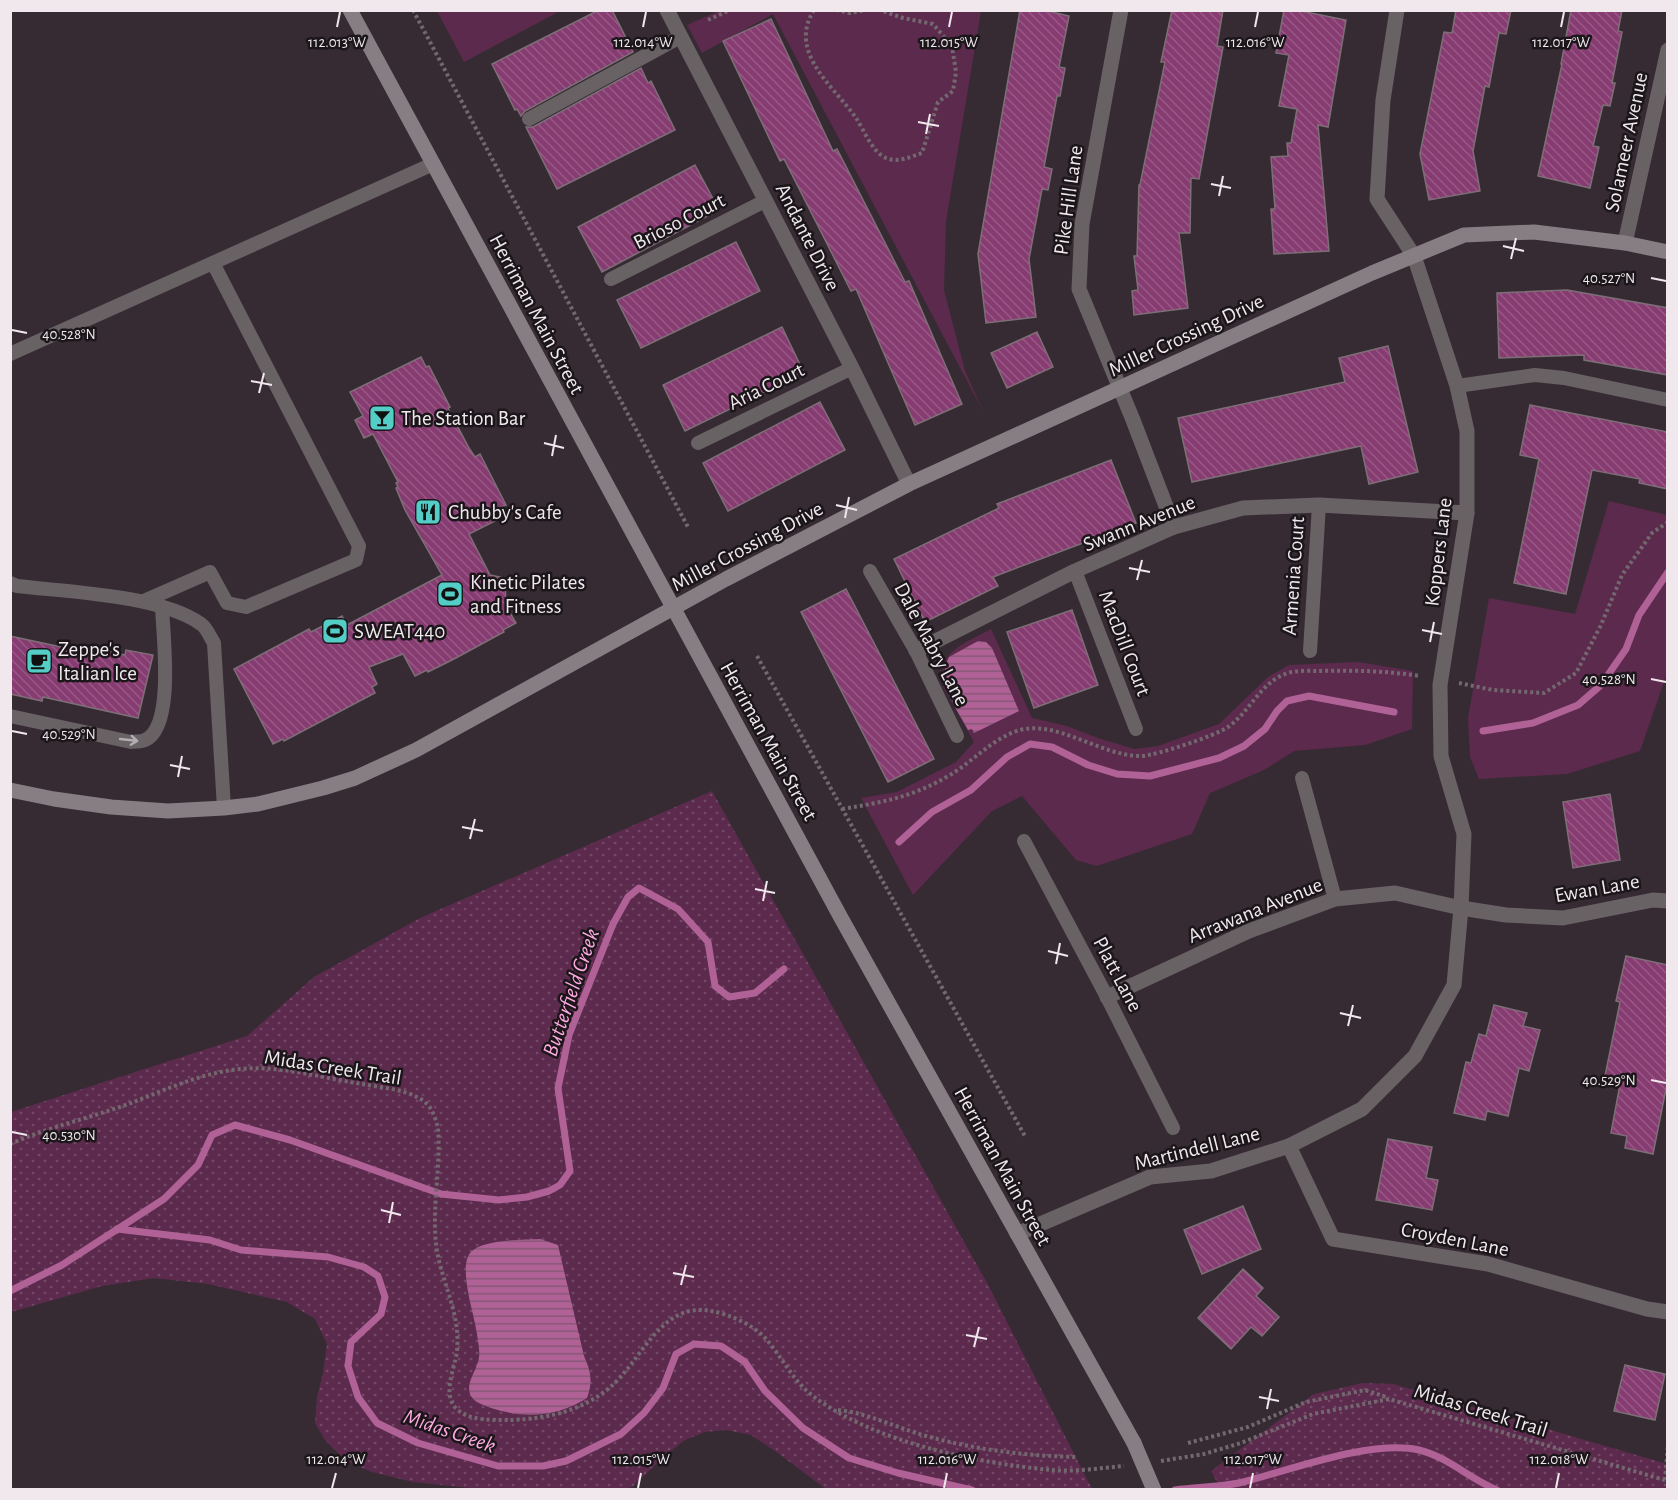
<svg xmlns="http://www.w3.org/2000/svg" width="1678" height="1500" font-family="'Alegreya Sans',sans-serif">
<defs>
<pattern id="grass-dots" width="8" height="8" patternUnits="userSpaceOnUse" patternTransform="scale(1.5)"><rect width="8" height="8" fill="#5c2a4d"/><path d="M2 2h.1M6 6h.1" fill="none" stroke="#744967" stroke-width="1.8" stroke-linecap="round"/></pattern>
<pattern id="water-rules" width="6" height="5" patternUnits="userSpaceOnUse" patternTransform="scale(1.5)"><rect width="6" height="5" fill="#b06297"/><path d="M0 2.5h6" fill="none" stroke="#865777"/></pattern>
<pattern id="building-back-hatch" width="6" height="6" patternUnits="userSpaceOnUse" patternTransform="scale(1.5)"><rect width="6" height="6" fill="#873c71"/><path d="M-1 5l2 2M0 0l6 6M5-1l2 2" fill="none" stroke="#985886"/></pattern>
</defs>
<rect width="100%" height="100%" fill="#372b33"/>
<g fill="url(#grass-dots)">
<path d="M712 791 987 1283 1092 1489H826L778 1453 751 1435 726 1430 705 1432 685 1440 667 1454 632 1487 615 1490H489L413 1482 372 1472 346 1461 325 1440 315 1423 317 1397 323 1373 327 1344 315 1319 287 1302 208 1284 154 1278 102 1286 11 1312V1112L247 1036 314 977 420 918Z"/>
<path d="M1363 1383 1393 1384 1667 1464V1489H1221L1211 1471 1314 1394Z"/>
</g>
<g fill="#5c2a4d">
<path d="M721 10 981 11 946 221 944 290 965 371 983 411 773 14 702 53 687 25Z"/>
<path d="M437 11H560L464 62Z"/>
<path d="M1609 501 1667 515V673L1640 751 1567 774 1479 779 1470 757 1468 718 1489 598 1575 614Z"/>
<path d="M991 629 1032 718 1067 726 1098 738 1134 749 1158 746 1219 724 1268 677 1289 665 1358 662 1413 671 1412 729 1365 745 1294 751 1264 770 1210 793 1192 834 1097 866 1076 860 1022 796 992 811 913 895 861 798 897 792 956 762 974 742 943 687C936 650 965 644 991 629Z"/>
</g>
<g fill="url(#water-rules)">
<path d="M978 641 986 642 992 648 1019 711 974 733 972 729 968 730C956 707 936 683 949 657Z"/>
<path d="M540 1239 558 1245 584 1356C591 1372 593 1381 587 1398 557 1417 524 1419 491 1408 484 1405 475 1403 471 1396 464 1383 478 1370 479 1357 480 1350 478 1342 477 1334 475 1316 458 1269 470 1253 481 1239 523 1240 540 1239Z"/>
</g>
<g fill="none" stroke-linecap="round" stroke-linejoin="round">
<g stroke="#b06297" stroke-width="7">
<path d="M1483 731 1533 723 1578 705 1601 685 1626 649 1639 615 1668 572"/>
<path d="M899 842 932 812 971 790 1007 757 1030 744 1052 747 1088 765 1117 774 1150 776 1219 758 1244 746 1265 729 1277 711 1287 701 1309 696 1394 712"/>
<path d="M117 1229 210 1240 241 1250 328 1257 364 1267 378 1276 385 1297 381 1314 351 1342 348 1366 358 1397 377 1423 418 1443 498 1466H543L566 1461 621 1434 644 1413 663 1388 676 1354 694 1344 721 1346 745 1362 765 1391 803 1428 849 1458 898 1473 972 1490"/>
<path d="M10 1291 62 1265 164 1199 198 1165 212 1135 235 1125 290 1140 441 1194 499 1200 527 1197 549 1191 560 1185 570 1171 558 1088 569 1035 613 924 628 897 639 888 678 909 708 942 715 986 729 997 755 993 784 969"/>
<path d="M1175 1490C1196 1487 1219 1487 1239 1483 1288 1471 1371 1439 1419 1450 1448 1457 1470 1479 1497 1490"/>
</g>
</g>
<g fill="url(#building-back-hatch)" stroke="#7d6f77" stroke-width="1.5">
<path d="M599 10H612L633 52 525 111 521 116 517 109 515 110 492 64Z"/>
<path d="M1020 10H1044L1069 16 1059 67 1065 68 1060 96H1057L1044 167 1052 169 1048 190 1042 189 1029 259 1036 317 986 323 978 254Z"/>
<path d="M1172 10H1223L1217 46 1223 47 1199 179 1191 178 1190 233H1179L1188 308 1134 315 1132 291 1138 290 1134 256H1137L1139 185H1140L1165 62H1161Z"/>
<path d="M1284 10H1296L1346 20 1328 127 1318 125 1329 251 1274 254 1271 209H1275L1271 157 1288 156 1287 143H1291L1297 109 1279 106 1289 55 1276 53Z"/>
<path d="M1456 10H1511L1506 34 1499 33 1489 87 1485 86 1473 151 1480 191 1429 200 1420 154 1444 32 1452 33Z"/>
<path d="M1571 10H1622L1618 31 1622 32 1612 83H1615L1610 106 1603 105 1593 146 1599 147 1590 188 1538 176 1562 64H1561Z"/>
<path d="M771 19 833 151 837 149 905 282 909 281 962 404 915 425 856 289 851 291 784 159 780 161 723 41Z"/>
<path d="M641 68 648 83 651 81 675 130 557 189 526 127H533Z"/>
<path d="M695 165 719 210 602 272 578 227Z"/>
<path d="M736 242 760 291 641 348 617 300Z"/>
<path d="M1567 290 1668 308V375L1584 360V355L1499 358 1497 293Z"/>
<path d="M782 327 804 373 685 431 663 385Z"/>
<path d="M1037 332 1053 367 1007 388 991 353Z"/>
<path d="M1388 346 1418 472 1369 484 1361 446 1192 482 1178 418 1345 382 1339 358Z"/>
<path d="M421 357 426 367 429 366 450 407 448 408 469 448 475 457 480 454 506 505 501 507 505 516 469 534 490 575 505 578 506 606 516 623 503 630 504 632 454 659 428 672 427 670 415 676 403 654 369 667 377 684 372 687 375 693 284 741 283 739 273 744 234 669 309 629 311 632 342 616 347 625 442 575 405 510 396 488 398 487 396 483 398 482 373 434 364 438 355 420 363 416 350 392Z"/>
<path d="M820 402 845 450 728 511 703 463Z"/>
<path d="M1530 405 1668 432V489L1639 483 1640 479 1592 470 1566 594 1514 583 1539 459 1520 455Z"/>
<path d="M1111 460 1136 523 993 577 998 586 925 622 894 559 999 508 997 504Z"/>
<path d="M846 589 934 759 888 782 801 612Z"/>
<path d="M1072 610 1098 685 1034 708 1007 632Z"/>
<path d="M10 636 80 651 81 645 125 655 126 650 153 655 138 718 43 697 42 701 10 694Z"/>
<path d="M1610 794 1620 860 1573 868 1563 802Z"/>
<path d="M1626 956 1668 965V1079L1653 1154 1625 1148 1627 1136 1611 1133 1621 1079 1605 1076 1620 1002 1616 1001Z"/>
<path d="M1494 1005 1527 1013 1523 1026 1540 1030 1529 1071 1519 1068 1508 1116 1487 1111 1485 1120 1454 1113 1466 1062 1471 1063 1479 1034 1486 1036Z"/>
<path d="M1388 1139 1432 1147 1426 1178 1438 1180 1432 1210 1376 1200Z"/>
<path d="M1243 1206 1261 1249 1202 1274 1184 1230Z"/>
<path d="M1243 1269 1263 1288 1256 1296 1279 1317 1262 1336 1251 1327 1231 1349 1198 1318Z"/>
<path d="M1625 1365 1665 1374 1655 1420 1614 1411Z"/>
</g>
<g fill="none" stroke-linecap="round" stroke-linejoin="round">
<g stroke="#73686f" stroke-width="4" stroke-dasharray="3 3" stroke-linecap="butt">
<path d="M413 10 689 529"/>
<path d="M814 10C787 53 834 86 856 118 864 130 872 152 886 158 898 163 910 157 922 153L938 102 953 91 956 72 952 46 933 24 903 18 880 10"/>
<path d="M836 10 850 13 866 10"/>
<path d="M708 20 730 10"/>
<path d="M757 656 1026 1138"/>
<path d="M1459 683 1493 690 1544 693 1576 673 1601 625 1622 575 1652 533 1668 522"/>
<path d="M842 809C884 802 913 797 950 775 972 762 989 742 1014 732 1054 716 1100 757 1142 756 1157 755 1215 736 1228 727 1250 712 1261 681 1288 673 1298 670 1310 671 1320 671 1354 670 1387 671 1420 676"/>
<path d="M10 1144C47 1128 85 1119 123 1106 161 1092 199 1073 240 1069 280 1065 322 1078 362 1084 382 1088 411 1089 427 1104 433 1110 436 1120 438 1128 441 1167 432 1205 436 1244 440 1280 461 1312 457 1351 455 1369 440 1397 459 1411 472 1421 494 1420 510 1420 545 1419 579 1412 608 1389 641 1363 660 1301 711 1311 729 1314 754 1325 766 1339 782 1357 793 1381 813 1396 873 1442 977 1463 1051 1470 1075 1472 1100 1468 1124 1466"/>
<path d="M838 1410C869 1413 899 1429 930 1437 978 1450 1027 1456 1077 1457"/>
<path d="M1188 1443 1248 1427 1306 1402 1365 1390 1389 1398"/>
<path d="M1161 1461 1204 1454 1241 1443 1313 1414 1389 1399 1668 1481"/>
<path d="M1665 1480 1668 1445"/>
</g>
<g stroke="#686265" stroke-width="14">
<path d="M529 119 680 37"/>
<path d="M611 279 765 201"/>
<path d="M10 354 433 164"/>
<path d="M1457 386 1535 375 1564 378 1668 400"/>
<path d="M698 443 852 368"/>
<path d="M870 571 916 651 957 736"/>
<path d="M1075 571 1136 729"/>
<path d="M10 583 17 586C68 592 160 595 201 624 207 628 210 637 214 643L224 808"/>
<path d="M144 601 210 572 227 603 246 607 356 560 359 546 213 263"/>
<path d="M1310 651 1319 505"/>
<path d="M10 716 131 742C136 741 141 742 145 740 175 727 163 635 162 607"/>
<path d="M1302 778 1335 899"/>
<path d="M1024 841 1107 997 1173 1128"/>
</g>
<g stroke="#686265" stroke-width="15">
<path d="M667 10 852 368 909 484"/>
<path d="M1121 10 1082 224 1079 289 1133 420 1174 527"/>
<path d="M1625 243 1668 50"/>
<path d="M916 651 1075 571 1174 527 1243 508 1319 505 1467 513"/>
<path d="M1107 997 1249 931 1335 899 1395 893 1461 908 1506 915 1563 918 1653 900 1668 901"/>
<path d="M1289 1146 1333 1239 1488 1264 1647 1309 1668 1312"/>
<path d="M1017 1234 1150 1177 1211 1171 1289 1146 1362 1109 1415 1056 1454 985 1461 908 1464 834 1441 756 1440 685 1467 513V431L1457 386 1414 256 1377 199 1383 100 1397 10"/>
</g>
<g stroke="#877e83" stroke-width="15">
<path d="M350 10 840 916 1134 1443"/>
<path d="M10 790 54 799 111 807 168 811 224 808 258 804 323 788 355 778 416 750 726 579 909 484 1372 273 1464 235 1534 232 1625 243 1668 252"/>
</g>
<path stroke="#877e83" stroke-width="15" d="M1134 1443 1154 1490"/>
</g>
<defs><path id="oneway-shaft" d="M-6 0H5M1.5-3L5.5 0L1.5 3" fill="none" stroke-width="1.6" stroke-linecap="round" stroke-linejoin="round" transform="scale(1.5)"/></defs>
<use stroke="#b3acb0" href="#oneway-shaft" transform="translate(129 740) rotate(6)"/>
<path fill="none" stroke="#f0e8ed" stroke-width="2" d="M337 27 340 12M643 27 646 12M949 27 952 12M1255 27 1258 12M1561 27 1564 12M918 122 939 126M926 134 930 114M1211 184 1231 188M1219 196 1223 176M1503 246 1524 251M1511 259 1516 238M1651 278 1666 281M12 330 27 333M251 381 272 385M259 393 264 373M544 443 564 448M552 456 556 435M836 505 857 510M845 518 849 497M1129 568 1150 572M1137 580 1142 560M1422 630 1442 634M1430 642 1434 622M1651 679 1666 682M12 731 27 734M170 765 190 769M178 777 182 756M462 827 483 831M470 839 475 819M755 889 775 893M763 901 767 881M1048 951 1068 956M1056 964 1060 943M1340 1013 1361 1018M1348 1026 1353 1005M1651 1080 1666 1083M12 1132 27 1135M381 1210 401 1215M389 1223 393 1202M673 1273 694 1277M681 1285 686 1265M966 1335 987 1339M974 1347 979 1327M1259 1397 1279 1401M1267 1409 1271 1389M332 1488 336 1473M638 1488 641 1473M944 1488 947 1473M1250 1488 1253 1473M1556 1488 1559 1473"/>
<defs>
<symbol id="bar-square" viewBox="-11 -11 22 22"><rect x="-9" y="-9" width="18" height="18" rx="4" fill="#54cdc7" stroke="#1b1619"/><path d="M-6-5H6L.8 .8V4.5H3.5V6h-7V4.5H-.8V.8Z" fill="#111"/></symbol>
<symbol id="restaurant-square" viewBox="-11 -11 22 22"><rect x="-9" y="-9" width="18" height="18" rx="4" fill="#54cdc7" stroke="#1b1619"/><path d="M-5-6h1v4h1v-4h1v4h1v-4h1v5L-1.5 .5V6h-2V.5L-5-1ZM5-6V6H3V1.5H1.5Q1.5-4 5-6Z" fill="#111"/></symbol>
<symbol id="stadium-square" viewBox="-11 -11 22 22"><rect x="-9" y="-9" width="18" height="18" rx="4" fill="#54cdc7" stroke="#1b1619"/><path d="M0-5a6.5 5 0 1 0 0 10a6.5 5 0 1 0 0-10ZM-3.5-1.8h7v3.6h-7Z" fill="#111"/></symbol>
<symbol id="cafe-square" viewBox="-11 -11 22 22"><rect x="-9" y="-9" width="18" height="18" rx="4" fill="#54cdc7" stroke="#1b1619"/><path d="M-5.5-4.5H6V0H3Q3 3.5 0 3.5H-2.5Q-5.5 3.5-5.5 0ZM3-3.2v2h1.7v-2ZM-6 4.5H4V6H-6Z" fill="#111"/></symbol>
</defs>
<g fill-rule="evenodd">
<use href="#bar-square" x="367" y="403" width="30" height="30"/>
<use href="#restaurant-square" x="413" y="497" width="30" height="30"/>
<use href="#stadium-square" x="435" y="579" width="30" height="30"/>
<use href="#stadium-square" x="320" y="616" width="30" height="30"/>
<use href="#cafe-square" x="24" y="646" width="30" height="30"/>
</g>
<g text-anchor="middle" stroke-width="5" stroke-linejoin="round" paint-order="stroke">
<g font-size="21" fill="#f0e8ed" stroke="#1b1619">
<text transform="translate(1626 142) rotate(-78)" y="7">Solameer Avenue</text>
<text transform="translate(1068 200) rotate(-82)" y="7">Pike Hill Lane</text>
<text transform="translate(679 221) rotate(-27)" y="7">Brioso Court</text>
<text transform="translate(808 237) rotate(63)" y="7">Andante Drive</text>
<text transform="translate(537 314) rotate(62)" y="7">Herriman Main Street</text>
<text transform="translate(1186 335) rotate(-25)" y="7">Miller Crossing Drive</text>
<text transform="translate(766 386) rotate(-26)" y="7">Aria Court</text>
<text transform="translate(1139 523) rotate(-22)" y="7">Swann Avenue</text>
<text transform="translate(747 546) rotate(-28)" y="7">Miller Crossing Drive</text>
<text transform="translate(1438 552) rotate(-83)" y="7">Koppers Lane</text>
<text transform="translate(1293 576) rotate(-86)" y="7">Armenia Court</text>
<text transform="translate(1125 643) rotate(69)" y="7">MacDill Court</text>
<text transform="translate(932 644) rotate(62)" y="7">Dale Mabry Lane</text>
<text transform="translate(769 741) rotate(61)" y="7">Herriman Main Street</text>
<text transform="translate(1597 888) rotate(-10)" y="7">Ewan Lane</text>
<text transform="translate(1255 910) rotate(-22)" y="7">Arrawana Avenue</text>
<text transform="translate(1118 974) rotate(62)" y="7">Platt Lane</text>
<text transform="translate(333 1067) rotate(9)" y="7">Midas Creek Trail</text>
<text transform="translate(1197 1148) rotate(-14)" y="7">Martindell Lane</text>
<text transform="translate(1003 1166) rotate(61)" y="7">Herriman Main Street</text>
<text transform="translate(1455 1239) rotate(11)" y="7">Croyden Lane</text>
<text transform="translate(1481 1410) rotate(17)" y="7">Midas Creek Trail</text>
</g>
<g font-size="21" fill="#f0e8ed" stroke="#1b1619" text-anchor="start">
<text x="401" y="425">The Station Bar</text>
<text x="448" y="519">Chubby's Cafe</text>
<text x="470" y="589">Kinetic Pilates<tspan x="470" dy="24">and Fitness</tspan></text>
<text x="354" y="638">SWEAT440</text>
<text x="58" y="656">Zeppe's<tspan x="58" dy="24">Italian Ice</tspan></text>
</g>
<g font-size="22" font-style="italic" fill="#fda9e1" stroke="#1b1619">
<text transform="translate(570 992) rotate(-71)" y="8">Butterfield Creek</text>
<text transform="translate(450 1430) rotate(19)" y="8">Midas Creek</text>
</g>
</g>
<g font-size="15" text-anchor="middle" fill="#f0e8ed" stroke="#1b1619" stroke-width="5" stroke-linejoin="round" paint-order="stroke">
<text x="337" y="47">112.013°W</text>
<text x="643" y="47">112.014°W</text>
<text x="949" y="47">112.015°W</text>
<text x="1255" y="47">112.016°W</text>
<text x="1561" y="47">112.017°W</text>
<text x="1609" y="283">40.527°N</text>
<text x="69" y="339">40.528°N</text>
<text x="1609" y="684">40.528°N</text>
<text x="69" y="739">40.529°N</text>
<text x="1609" y="1085">40.529°N</text>
<text x="69" y="1140">40.530°N</text>
<text x="336" y="1464">112.014°W</text>
<text x="641" y="1464">112.015°W</text>
<text x="947" y="1464">112.016°W</text>
<text x="1253" y="1464">112.017°W</text>
<text x="1559" y="1464">112.018°W</text>
</g>
<rect width="1678" height="1500" fill="none" stroke="#f0e8ed" stroke-width="24"/>
</svg>
